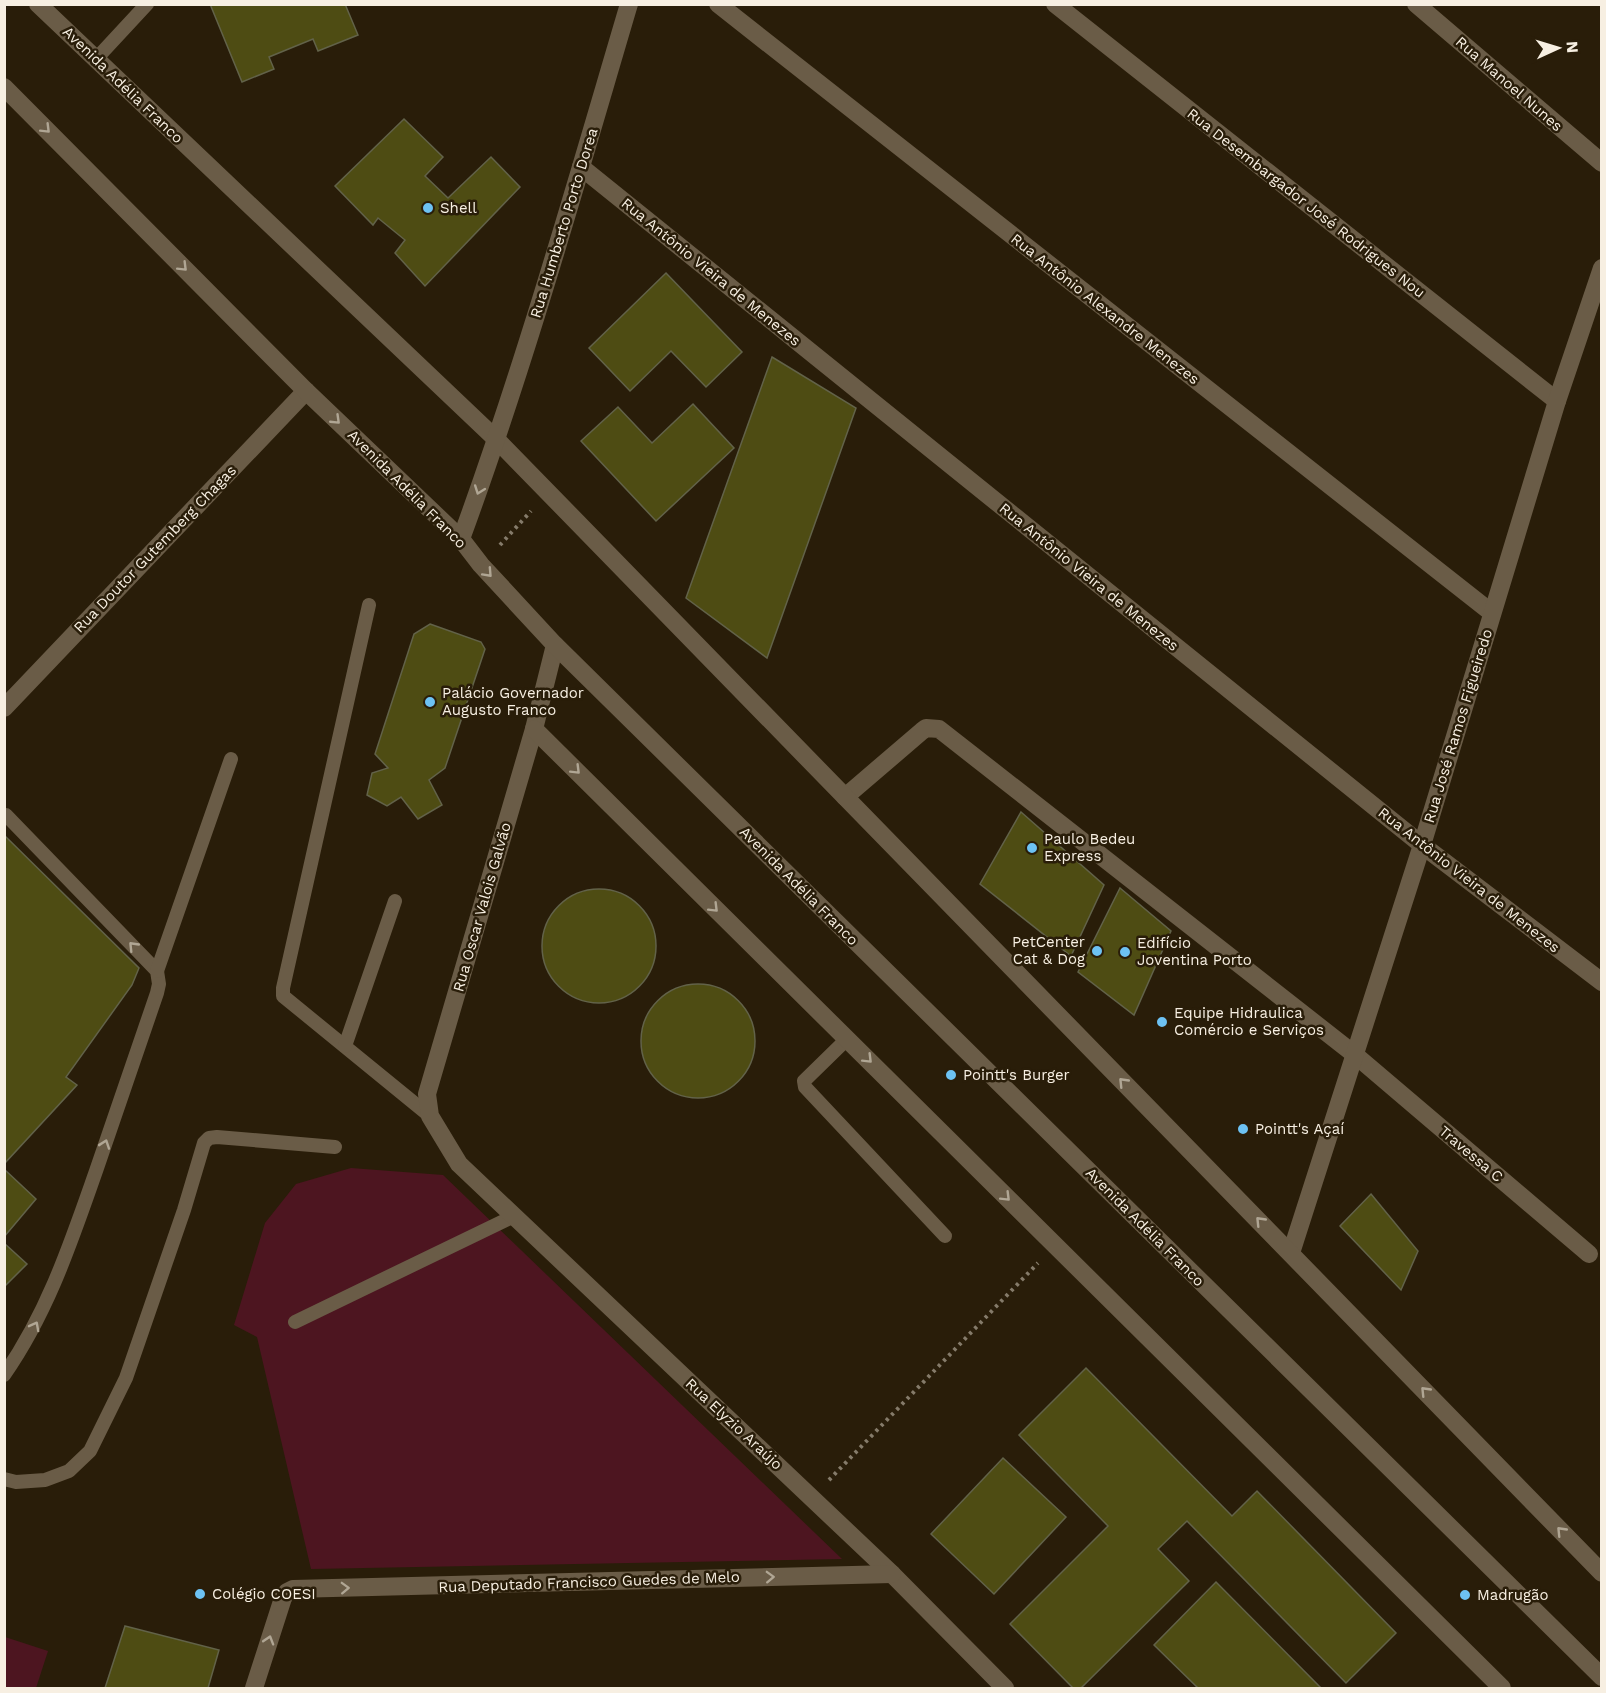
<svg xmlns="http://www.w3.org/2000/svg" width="1606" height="1693" font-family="'Work Sans',sans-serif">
<rect width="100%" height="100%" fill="#291d09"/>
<g fill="#4d1520">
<path d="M351 1168 443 1175 842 1559 311 1569 257 1337 234 1325 265 1223 296 1184Z"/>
<path d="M5 1637 48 1651 36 1688H5Z"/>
</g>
<g fill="#4e4c13" stroke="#626249" stroke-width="1.5">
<path d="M210 4H345L358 35 318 51 313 39 269 57 274 69 242 82Z"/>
<path d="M404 119 443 157 425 176 448 198 491 157 520 187 425 286 395 253 405 240 378 218 373 225 335 186Z"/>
<path d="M666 273 742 352 706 387 671 351 630 391 589 348Z"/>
<path d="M772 357 856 408 767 658 686 598Z"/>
<path d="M693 404 734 448 656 521 581 441 618 407 652 443Z"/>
<path d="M430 624 481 642 485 649 445 768 429 780 442 805 418 819 401 797 387 806 367 795 372 773 388 768 375 754 414 634Z"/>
<path d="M1021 812 1104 885 1071 956 980 884Z"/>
<path d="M4 835 139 968 132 985 66 1077 77 1085 4 1164Z"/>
<path d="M1120 888 1171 931 1134 1015 1078 972Z"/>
<circle cx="599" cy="946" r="57"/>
<circle cx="698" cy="1041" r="57"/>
<path d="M4 1169 36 1199 4 1237Z"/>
<path d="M1371 1194 1418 1251 1401 1290 1340 1226Z"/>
<path d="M4 1243 27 1264 4 1287Z"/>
<path d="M1086 1368 1232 1516 1257 1491 1396 1633 1346 1683 1187 1521 1158 1549 1189 1581 1081 1688H1073L1010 1624 1108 1526 1019 1435Z"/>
<path d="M1003 1458 1066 1517 994 1594 931 1534Z"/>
<path d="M1216 1582 1321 1688H1198L1154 1645Z"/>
<path d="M125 1626 219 1650 208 1688H105Z"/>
</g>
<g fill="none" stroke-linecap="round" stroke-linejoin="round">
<g stroke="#857b6a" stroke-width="4" stroke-dasharray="3 4.5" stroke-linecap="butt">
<path d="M500 545 531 511"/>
<path d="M829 1480 1038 1263"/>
</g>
<g stroke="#6a5c47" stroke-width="14">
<path d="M96 59 147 4"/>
<path d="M369 605 283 988V996L430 1116"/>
<path d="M4 815H6L157 971 159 984 157 993C137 1052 116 1112 96 1171 71 1242 48 1312 4 1375"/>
<path d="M157 971 231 759"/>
<path d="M847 1039 804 1081 805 1087 945 1236"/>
<path d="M345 1046 395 901"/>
<path d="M295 1322 514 1216"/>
<path d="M4 1479 16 1482 45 1480 69 1471 90 1451 126 1378 184 1210 204 1143 209 1138 217 1137 335 1147"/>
</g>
<g stroke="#6a5c47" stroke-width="18">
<path d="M718 4 1492 613"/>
<path d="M1055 4 1557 401"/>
<path d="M1416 4 1602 163"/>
<path d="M581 167 1422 845 1602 982"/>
<path d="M555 645 534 729 427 1094 430 1116 459 1164 892 1574 1005 1688"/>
<path d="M4 708 306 391"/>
<path d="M534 729 1502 1688"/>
<path d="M845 797 922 731 926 728 939 729 1354 1054 1589 1254"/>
<path d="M1291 1253 1422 845 1557 401 1602 268"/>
<path d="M254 1688 283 1598 287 1592 293 1589 892 1574"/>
</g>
<g stroke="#6a5c47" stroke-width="18">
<path d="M38 4 497 440 1602 1573"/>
<path d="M4 87 306 391 461 539 481 565 555 645 1602 1677"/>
<path d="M461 539C525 364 576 183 629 4"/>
</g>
</g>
<defs><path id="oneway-chevron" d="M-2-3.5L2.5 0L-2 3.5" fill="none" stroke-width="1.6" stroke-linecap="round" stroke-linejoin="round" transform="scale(1.5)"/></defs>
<g stroke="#b0a694">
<use href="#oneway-chevron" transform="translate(46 129) rotate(45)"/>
<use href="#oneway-chevron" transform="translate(183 267) rotate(45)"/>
<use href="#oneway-chevron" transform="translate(336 420) rotate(44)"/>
<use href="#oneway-chevron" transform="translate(479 490) rotate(110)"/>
<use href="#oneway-chevron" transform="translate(488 573) rotate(47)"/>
<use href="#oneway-chevron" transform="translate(576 770) rotate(45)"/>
<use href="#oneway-chevron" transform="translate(714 908) rotate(45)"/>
<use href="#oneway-chevron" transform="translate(133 946) rotate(-134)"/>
<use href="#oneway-chevron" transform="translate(868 1059) rotate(45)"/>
<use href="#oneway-chevron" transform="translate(1123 1082) rotate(-134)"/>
<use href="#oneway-chevron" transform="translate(105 1144) rotate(-71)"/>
<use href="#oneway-chevron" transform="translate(1006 1197) rotate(45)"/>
<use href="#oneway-chevron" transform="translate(1260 1221) rotate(-134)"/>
<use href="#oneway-chevron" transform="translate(35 1326) rotate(-62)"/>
<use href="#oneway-chevron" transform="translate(1425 1391) rotate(-134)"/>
<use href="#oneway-chevron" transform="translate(1561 1531) rotate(-134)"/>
<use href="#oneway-chevron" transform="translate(770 1577) rotate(-2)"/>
<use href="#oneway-chevron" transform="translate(345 1588) rotate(-2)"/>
<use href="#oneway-chevron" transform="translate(269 1640) rotate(-73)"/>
</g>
<g fill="#6dc2f3" stroke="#291d09" stroke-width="2">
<circle cx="428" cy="208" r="6"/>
<circle cx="430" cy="702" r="6"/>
<circle cx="1032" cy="848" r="6"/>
<circle cx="1097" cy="951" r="6"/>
<circle cx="1125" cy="952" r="6"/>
<circle cx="1162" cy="1022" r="6"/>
<circle cx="951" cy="1075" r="6"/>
<circle cx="1243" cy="1129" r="6"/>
<circle cx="200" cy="1594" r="6"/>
<circle cx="1465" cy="1595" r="6"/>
</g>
<g text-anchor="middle" stroke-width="5" stroke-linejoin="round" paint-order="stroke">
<g font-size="15" fill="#f7efe2" stroke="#291d09">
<text transform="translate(1509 84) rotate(41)" y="5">Rua Manoel Nunes</text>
<text transform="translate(123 85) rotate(44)" y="5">Avenida Adélia Franco</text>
<text transform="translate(1306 203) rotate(38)" y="5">Rua Desembargador José Rodrigues Nou</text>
<text transform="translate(564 223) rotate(-73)" y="5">Rua Humberto Porto Dorea</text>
<text transform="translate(711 272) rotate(39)" y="5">Rua Antônio Vieira de Menezes</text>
<text transform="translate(1105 309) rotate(38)" y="5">Rua Antônio Alexandre Menezes</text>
<text transform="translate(407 489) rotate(45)" y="5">Avenida Adélia Franco</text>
<text transform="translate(155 549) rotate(-46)" y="5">Rua Doutor Gutemberg Chagas</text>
<text transform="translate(1089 577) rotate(39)" y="5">Rua Antônio Vieira de Menezes</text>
<text transform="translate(1458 726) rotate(-73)" y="5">Rua José Ramos Figueiredo</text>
<text transform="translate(1469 880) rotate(38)" y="5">Rua Antônio Vieira de Menezes</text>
<text transform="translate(799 886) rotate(45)" y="5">Avenida Adélia Franco</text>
<text transform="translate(482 907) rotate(-74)" y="5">Rua Oscar Valois Galvão</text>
<text transform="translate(1471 1154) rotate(40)" y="5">Travessa C</text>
<text transform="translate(1145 1227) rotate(45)" y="5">Avenida Adélia Franco</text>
<text transform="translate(734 1424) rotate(43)" y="5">Rua Elyzio Araújo</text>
<text transform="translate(589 1582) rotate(-2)" y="5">Rua Deputado Francisco Guedes de Melo</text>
</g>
<g font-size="15" fill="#f7efe2" stroke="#291d09" text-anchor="start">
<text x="440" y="213">Shell</text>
<text x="442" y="698">Palácio Governador<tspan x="442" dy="17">Augusto Franco</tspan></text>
<text x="1044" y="844">Paulo Bedeu<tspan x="1044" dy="17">Express</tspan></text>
<text x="1085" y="947" text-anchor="end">PetCenter<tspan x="1085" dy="17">Cat &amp; Dog</tspan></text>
<text x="1137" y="948">Edifício<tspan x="1137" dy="17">Joventina Porto</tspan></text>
<text x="1174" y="1018">Equipe Hidraulica<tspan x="1174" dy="17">Comércio e Serviços</tspan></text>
<text x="963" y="1080">Pointt's Burger</text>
<text x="1255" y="1134">Pointt's Açaí</text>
<text x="212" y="1599">Colégio COESI</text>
<text x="1477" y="1600">Madrugão</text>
</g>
</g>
<rect width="1606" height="1693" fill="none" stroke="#f7efe2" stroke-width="12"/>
<g transform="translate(1558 48) rotate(86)" stroke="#291d09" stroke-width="4.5" paint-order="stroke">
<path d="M0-4.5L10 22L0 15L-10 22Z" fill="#f7efe2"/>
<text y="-9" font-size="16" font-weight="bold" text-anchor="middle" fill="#f7efe2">N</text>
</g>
</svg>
